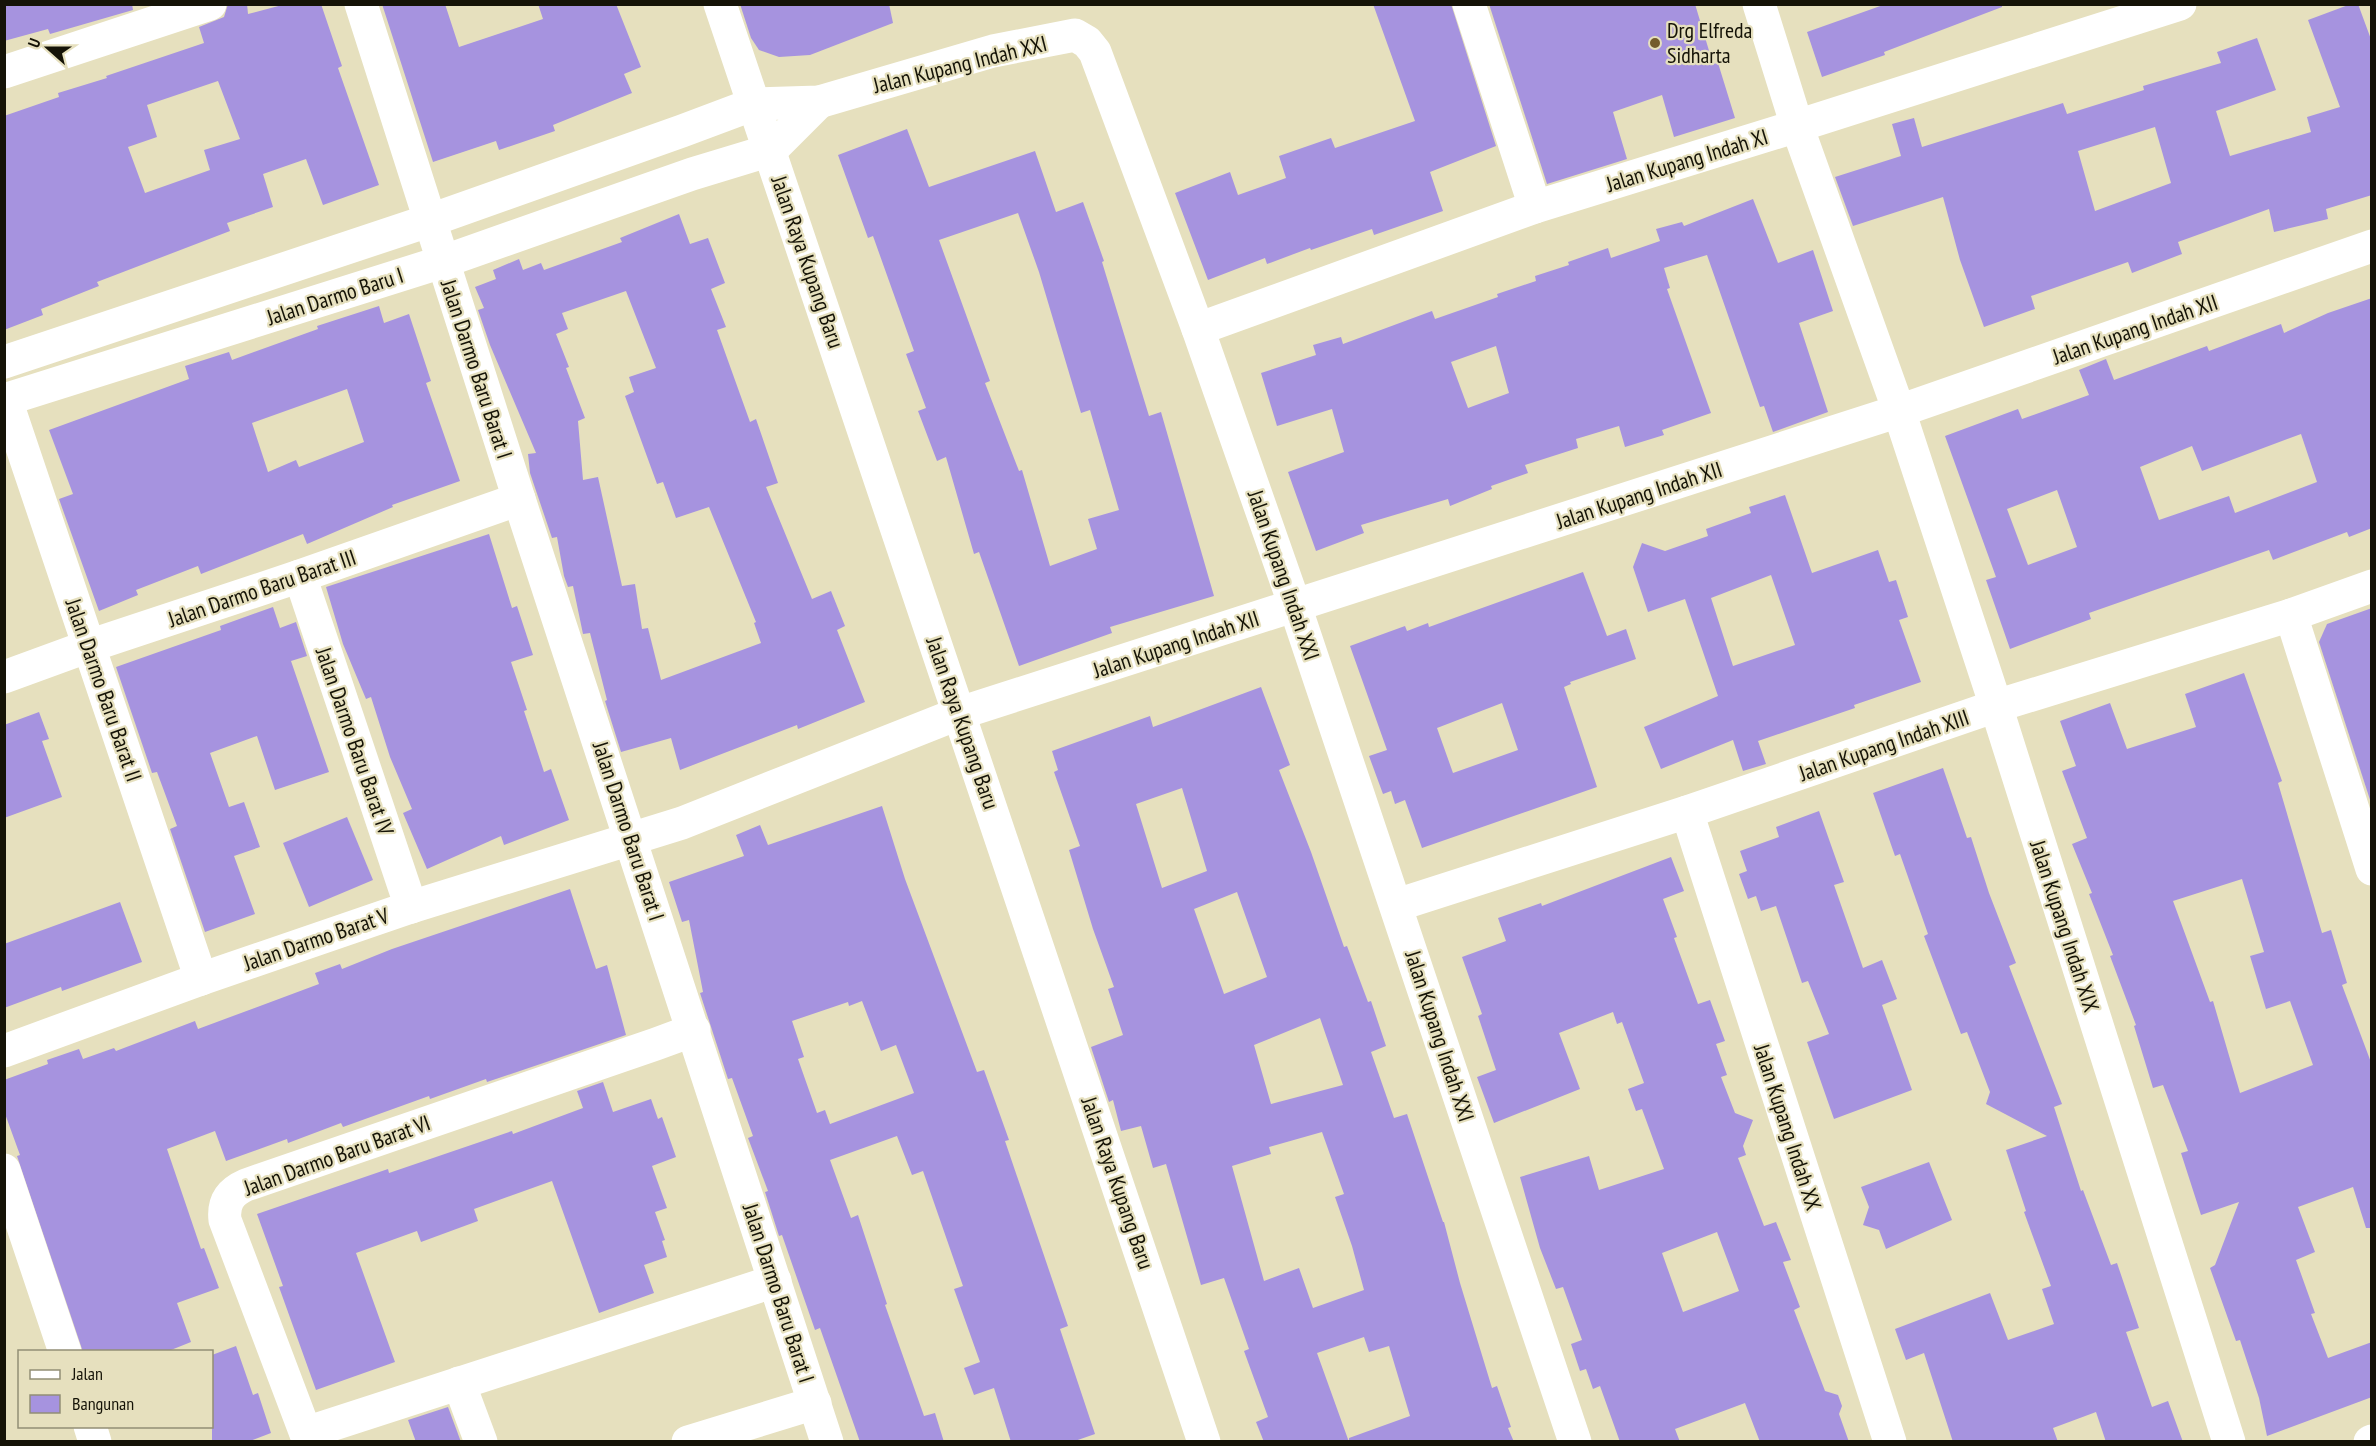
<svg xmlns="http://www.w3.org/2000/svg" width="2376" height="1446" font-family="'PT Sans Narrow',sans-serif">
<rect width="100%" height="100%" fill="#e6e0be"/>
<g fill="#a693df" fill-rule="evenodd">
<path d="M4 4H132L133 10 50 34 48 29 4 41Z"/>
<path d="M228 4H247L248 14 286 4H321L342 66 338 68 379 185 323 205 306 159 263 174 273 207 227 223 230 231 97 282 99 286 41 309 43 315 4 330V116L59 97 58 93 107 78 106 76 204 43 199 27 224 17ZM218 81 240 139 204 150 210 170 145 193 128 147 157 137 147 105Z"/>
<path d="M382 4H445L459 47 543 19 538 4H616L641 67 624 74 632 93 553 125 555 131 499 150 496 141 433 162Z"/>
<path d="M740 4H889L893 23 810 55 779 57 759 50 751 38Z"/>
<path d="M1373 4H1451L1496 146 1430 172 1443 211 1374 235 1372 229 1311 250 1310 248 1267 264 1265 258 1208 280 1175 193 1230 172 1238 195 1286 178 1279 156 1331 138 1335 148 1415 121Z"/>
<path d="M1489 4H1695L1713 64 1718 63 1735 118 1674 137 1662 95 1613 112 1627 159 1547 184Z"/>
<path d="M1886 4H2002V7L1884 52 1885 55 1822 77 1807 32Z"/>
<path d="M2351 4H2358L2372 42V195L2326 209 2328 219 2274 232 2269 209 2178 242 2182 254 2132 273 2128 262 2031 296 2035 309 1984 327 1960 260 1943 197 1853 226 1835 177 1901 156 1892 124 1914 118 1922 147 2063 103 2067 114 2144 90 2143 86 2221 63 2217 52 2257 38 2276 90 2216 111 2230 156 2311 132 2307 117 2340 107 2308 20ZM2155 127 2171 183 2095 211 2078 151Z"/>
<path d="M907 129 929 187 1035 151 1056 212 1083 202 1104 261 1102 262 1149 416 1161 412 1214 596 1110 627 1112 633 1019 666 979 552 974 554 946 457 937 461 918 411 926 408 906 354 914 351 873 236 868 238 838 155ZM1018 213 1039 272 1081 413 1090 410 1119 510 1088 519 1097 549 1050 566 1022 470 1019 471 985 383 990 381 939 240Z"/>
<path d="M1753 199 1778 263 1813 250 1833 311 1799 323 1828 412 1773 432 1764 406 1760 407 1707 255 1664 268 1670 288 1667 289 1711 413 1662 430 1664 435 1625 447 1619 426 1576 439 1578 448 1525 465 1528 473 1491 486 1492 489 1450 506 1448 499 1361 525 1364 533 1316 551 1288 472 1344 452 1332 409 1277 426 1261 373 1316 355 1313 345 1341 337 1343 344 1432 311 1435 319 1498 297 1497 294 1536 281 1535 276 1569 265 1568 262 1608 248 1611 258 1660 241 1656 229 1682 222 1684 226ZM1496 346 1509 393 1468 408 1451 362Z"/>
<path d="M679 214 690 244 708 238 725 283 711 289 726 327 717 330 750 422 756 419 778 483 766 487 812 599 831 591 845 626 837 630 865 702 798 729 797 725 680 770 671 738 621 752 605 701 607 700 590 633 583 634 573 586 568 587 564 576 557 537 552 538 530 473 528 454 536 453 490 345 478 310 484 308 475 287 496 279 493 270 519 259 523 270 541 263 544 270 622 242 620 238ZM626 291 656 368 629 377 634 392 625 396 657 484 663 482 676 518 709 507 756 622 754 623 761 643 661 680 648 628 642 629 635 584 622 586 598 477 583 480 578 421 585 418 566 368 569 367 556 334 568 329 562 313Z"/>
<path d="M2372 298V528L2349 537 2347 532 2273 560 2269 550 2089 613 2091 619 2010 649 1986 580 1996 577 1945 436 2018 409 2022 419 2089 395 2079 370 2106 359 2114 380 2207 346 2209 351 2281 324 2284 333 2328 313ZM2301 434 2317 482 2235 513 2229 496 2159 520 2140 467 2192 446 2202 471ZM2057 490 2077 547 2028 565 2007 509Z"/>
<path d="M379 306 384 323 409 314 431 381 426 383 460 481 392 505 393 507 307 544 303 534 201 574 198 566 136 590 138 595 99 611 59 499 73 494 49 430 189 379 185 366 229 352 232 360 318 329 317 326ZM347 389 364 442 299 467 296 460 268 472 252 423Z"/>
<path d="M1785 495 1812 573 1878 550 1889 582 1896 580 1908 617 1899 620 1921 682 1854 705 1855 708 1758 741 1766 764 1743 771 1733 740 1661 769 1644 727 1718 696 1685 599 1648 612 1633 567 1642 543 1665 551 1708 536 1706 529 1751 513 1749 507ZM1771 575 1795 645 1733 666 1711 598Z"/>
<path d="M489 534 512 608 517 606 533 655 511 662 527 710 524 711 544 772 551 769 569 820 504 845 501 836 427 869 403 813 412 809 390 757 371 697 366 699 343 644 326 587Z"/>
<path d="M1583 572 1607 636 1626 629 1636 659 1570 682 1571 684 1564 687 1597 787 1422 848 1405 800 1395 804 1391 791 1383 794 1369 756 1387 750 1350 646 1405 626 1407 631 1428 623 1429 627ZM1502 703 1518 750 1453 773 1437 728Z"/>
<path d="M273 607 280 628 296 622 307 656 291 661 329 772 275 790 257 736 210 753 229 807 244 802 260 847 234 856 255 914 205 932 170 829 177 826 157 772 152 773 116 667 221 630 220 626Z"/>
<path d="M2372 608V806L2319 642 2327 624Z"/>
<path d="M2244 673 2282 781 2278 783 2322 933 2331 930 2347 983 2342 985 2372 1065V1228H2366L2353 1187 2298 1207 2315 1252 2296 1260 2315 1313 2311 1314 2328 1358 2372 1342V1397L2267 1436 2259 1398 2240 1340 2236 1341 2210 1268 2215 1265 2239 1202 2201 1215 2181 1153 2188 1151 2163 1085 2153 1088 2134 1026 2136 1025 2110 956 2113 955 2089 894 2092 893 2072 844 2087 838 2062 771 2076 766 2060 721 2110 703 2127 749 2196 727 2185 694ZM2242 879 2264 952 2250 956 2266 1009 2290 1001 2313 1065 2240 1093 2213 1001 2210 1002 2173 901Z"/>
<path d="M1261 687 1290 765 1279 770 1311 852 1344 947 1347 946 1368 1002 1371 1001 1386 1046 1371 1052 1394 1118 1407 1114 1443 1222H1444L1460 1283 1492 1388 1497 1386 1511 1427 1508 1428 1514 1442H1349V1438L1410 1416 1389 1346 1369 1352 1364 1337 1317 1353 1349 1442H1264L1256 1422 1268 1417 1244 1351 1249 1349 1224 1278 1201 1285 1166 1164 1153 1168 1141 1126 1121 1131 1113 1100 1109 1102 1091 1047 1123 1035 1108 989 1114 987 1093 929 1069 850 1080 846 1054 772 1058 770 1052 751 1150 716 1153 727ZM1182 788 1207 871 1162 888 1136 804ZM1237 892 1267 977 1224 994 1194 909ZM1320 1018 1343 1085 1271 1104 1254 1045ZM1322 1132 1344 1194 1335 1197 1352 1246 1364 1290 1313 1308 1299 1268 1264 1281 1232 1166 1271 1154 1269 1147Z"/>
<path d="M39 712 49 739 42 741 62 797 4 818V725Z"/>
<path d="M1943 768 1967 838 1971 837 1989 893 2016 963 2009 966 2062 1104 2054 1107 2081 1191 2083 1190 2111 1265 2117 1263 2139 1328 2126 1332 2152 1407 2168 1401 2183 1442H2106L2096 1412 2053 1428 2058 1442H1953L1924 1353 1906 1360 1895 1329 1990 1293 2008 1340 2054 1324 2042 1289 2051 1286 2024 1212 2026 1211 2006 1150 2047 1136 1986 1104 1990 1092 1967 1032 1961 1034 1924 936 1928 934 1900 854 1895 856 1873 793Z"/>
<path d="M882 806 905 879 977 1072 984 1070 1009 1140 1005 1141 1068 1326 1060 1329 1095 1434 1072 1442H1011L994 1388 974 1395 964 1368 980 1362 954 1289 963 1286 923 1171 912 1175 897 1136 830 1160 851 1218 858 1215 887 1304 885 1305 924 1416 935 1413 944 1442H860L820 1328 815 1330 782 1235 779 1236 765 1192 768 1191 748 1138 753 1136 732 1078 728 1079 700 993 703 992 689 920 682 922 669 882 744 856 736 835 760 825 768 845ZM862 1001 881 1051 896 1045 914 1093 830 1124 825 1110 817 1113 798 1059 804 1057 792 1021 848 1002 849 1006Z"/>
<path d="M1819 811 1844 882 1834 885 1863 968 1882 960 1897 999 1882 1005 1912 1090 1834 1119 1807 1042 1829 1034 1808 981 1802 983 1776 906 1761 911 1756 896 1748 899 1739 874 1747 871 1740 851 1779 837 1776 827Z"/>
<path d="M347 817 373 880 309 907 283 843Z"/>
<path d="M1671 857 1684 891 1663 899 1677 937 1674 938 1698 1004 1710 1000 1725 1041 1716 1044 1727 1075 1721 1077 1735 1113 1753 1120 1743 1146 1746 1155 1738 1158 1764 1226 1776 1222 1791 1260 1783 1262 1800 1307 1794 1310 1825 1391 1838 1395 1842 1406 1839 1414 1849 1442H1760L1745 1403 1675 1429 1680 1442H1620L1600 1386 1593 1389 1586 1369 1580 1371 1571 1344 1582 1340 1563 1287 1556 1289 1540 1248 1520 1177 1589 1156 1599 1190 1664 1169 1642 1109 1636 1111 1628 1089 1644 1083 1622 1022 1617 1024 1613 1012 1559 1033 1580 1089 1494 1123 1477 1077 1496 1070 1478 1016 1482 1014 1462 957 1506 941 1498 918 1541 903 1542 906ZM1717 1232 1739 1291 1683 1312 1662 1253Z"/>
<path d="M570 889 596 969 607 965 626 1035 487 1082 486 1079 430 1099 429 1096 343 1127 341 1123 288 1143 287 1139 226 1161 215 1131 167 1149 201 1249 204 1248 219 1288 177 1303 191 1342 166 1352H83L17 1156 20 1155 4 1111V1080L48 1064 47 1060 79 1049 83 1059 114 1048 116 1051 195 1021 198 1029 319 984 315 973 340 964 342 969 392 949Z"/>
<path d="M120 902 142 962 62 991 61 987 4 1008V944Z"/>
<path d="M603 1082 613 1112 651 1099 658 1119 662 1117 676 1157 652 1166 667 1208 655 1212 665 1240 662 1241 667 1257 644 1265 654 1293 599 1313 552 1181 474 1209 478 1221 421 1242 417 1231 356 1253 395 1362 316 1390 279 1287 283 1286 257 1214 388 1169 389 1173 512 1131 513 1134 583 1108 577 1091Z"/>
<path d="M1929 1162 1952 1220 1886 1249 1879 1230 1863 1225 1869 1207 1861 1187Z"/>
<path d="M236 1346 253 1395 258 1393 271 1433 247 1442H212V1355Z"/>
<path d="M448 1407 461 1442H416L408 1420Z"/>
</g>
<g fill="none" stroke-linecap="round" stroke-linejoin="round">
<g stroke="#fff" stroke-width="33">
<path d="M361 4 519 499 827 1442"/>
<path d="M720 4 1204 1442"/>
<path d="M1469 4 1535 207"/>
<path d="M1759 4 1797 126 1899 411 1996 706 2229 1442"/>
<path d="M4 72 210 4"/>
<path d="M1198 329 1535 207 1797 126 2180 4"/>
<path d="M4 362 431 220 682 131 754 104 819 102 993 51 1075 35 1087 42 1095 52 1198 329 1295 606 1575 1442"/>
<path d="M4 400 442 262 692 174 771 150 819 102"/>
<path d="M6 400 201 979"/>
<path d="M300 576 411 907"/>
<path d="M2291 615 2372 869"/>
<path d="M4 677 89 646 300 576 519 499"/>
<path d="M1687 812 1890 1442"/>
<path d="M1397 905 1687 812 1996 706 2291 615 2372 586"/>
<path d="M4 1051 201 979 411 907 682 823 960 713 1899 411 2372 246"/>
<path d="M4 1170 65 1352"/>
<path d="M459 1383 481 1442"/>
<path d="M90 1426 95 1442"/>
<path d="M306 1433 775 1281"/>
<path d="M309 1442 225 1220C223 1203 230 1192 246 1185L656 1044 694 1030"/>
<path d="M688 1442 815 1403"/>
<path d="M2370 1442 2372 1441"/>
</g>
</g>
<circle fill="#745b2c" stroke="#e6e0be" stroke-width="2" cx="1655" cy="43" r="6"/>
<g text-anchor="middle" stroke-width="4.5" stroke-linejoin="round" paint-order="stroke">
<g font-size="22" fill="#151307" stroke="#e6e0be" text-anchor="start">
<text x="1667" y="38">Drg Elfreda<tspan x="1667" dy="25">Sidharta</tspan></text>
</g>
<g font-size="22" fill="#151307" stroke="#e6e0be">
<text transform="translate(960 64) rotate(-14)" y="8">Jalan Kupang Indah XXI</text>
<text transform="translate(1687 160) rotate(-17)" y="8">Jalan Kupang Indah XI</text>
<text transform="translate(808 262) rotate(71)" y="8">Jalan Raya Kupang Baru</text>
<text transform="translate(335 296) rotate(-18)" y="8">Jalan Darmo Baru I</text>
<text transform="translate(2135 329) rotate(-19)" y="8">Jalan Kupang Indah XII</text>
<text transform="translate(477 369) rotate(72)" y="8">Jalan Darmo Baru Barat I</text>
<text transform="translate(1639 495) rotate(-18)" y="8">Jalan Kupang Indah XII</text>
<text transform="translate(1284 575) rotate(71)" y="8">Jalan Kupang Indah XXI</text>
<text transform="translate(262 588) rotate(-19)" y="8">Jalan Darmo Baru Barat III</text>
<text transform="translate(1176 644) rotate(-18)" y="8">Jalan Kupang Indah XII</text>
<text transform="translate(104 690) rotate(71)" y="8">Jalan Darmo Baru Barat II</text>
<text transform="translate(963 723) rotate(71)" y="8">Jalan Raya Kupang Baru</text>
<text transform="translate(355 741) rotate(71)" y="8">Jalan Darmo Baru Barat IV</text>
<text transform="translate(1884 745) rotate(-19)" y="8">Jalan Kupang Indah XIII</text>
<text transform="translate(629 831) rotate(72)" y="8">Jalan Darmo Baru Barat I</text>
<text transform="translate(2065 926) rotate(72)" y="8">Jalan Kupang Indah XIX</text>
<text transform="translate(316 939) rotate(-19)" y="8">Jalan Darmo Barat V</text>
<text transform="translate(1440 1036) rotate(72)" y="8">Jalan Kupang Indah XXI</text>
<text transform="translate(1788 1127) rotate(72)" y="8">Jalan Kupang Indah XX</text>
<text transform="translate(337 1155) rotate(-20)" y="8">Jalan Darmo Baru Barat VI</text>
<text transform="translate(1118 1183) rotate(71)" y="8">Jalan Raya Kupang Baru</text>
<text transform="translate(779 1293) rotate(72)" y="8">Jalan Darmo Baru Barat I</text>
</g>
</g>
<rect width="2376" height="1446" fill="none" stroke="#151307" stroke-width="12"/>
<rect x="18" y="1350" width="195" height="78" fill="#e6e0be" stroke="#928e75" stroke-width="1.5"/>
<rect x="30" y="1370" width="30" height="9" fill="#ffffff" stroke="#928e75" stroke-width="1.5"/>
<text x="72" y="1380" font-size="18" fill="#151307">Jalan</text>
<rect x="30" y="1395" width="30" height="18" fill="#a693df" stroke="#928e75" stroke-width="1.5"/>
<text x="72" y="1410" font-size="18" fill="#151307">Bangunan</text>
<g transform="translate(48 48) rotate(291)" stroke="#e6e0be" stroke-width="4.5" paint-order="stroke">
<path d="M0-4.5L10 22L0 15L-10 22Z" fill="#151307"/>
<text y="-9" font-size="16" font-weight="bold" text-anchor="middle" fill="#151307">U</text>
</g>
</svg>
